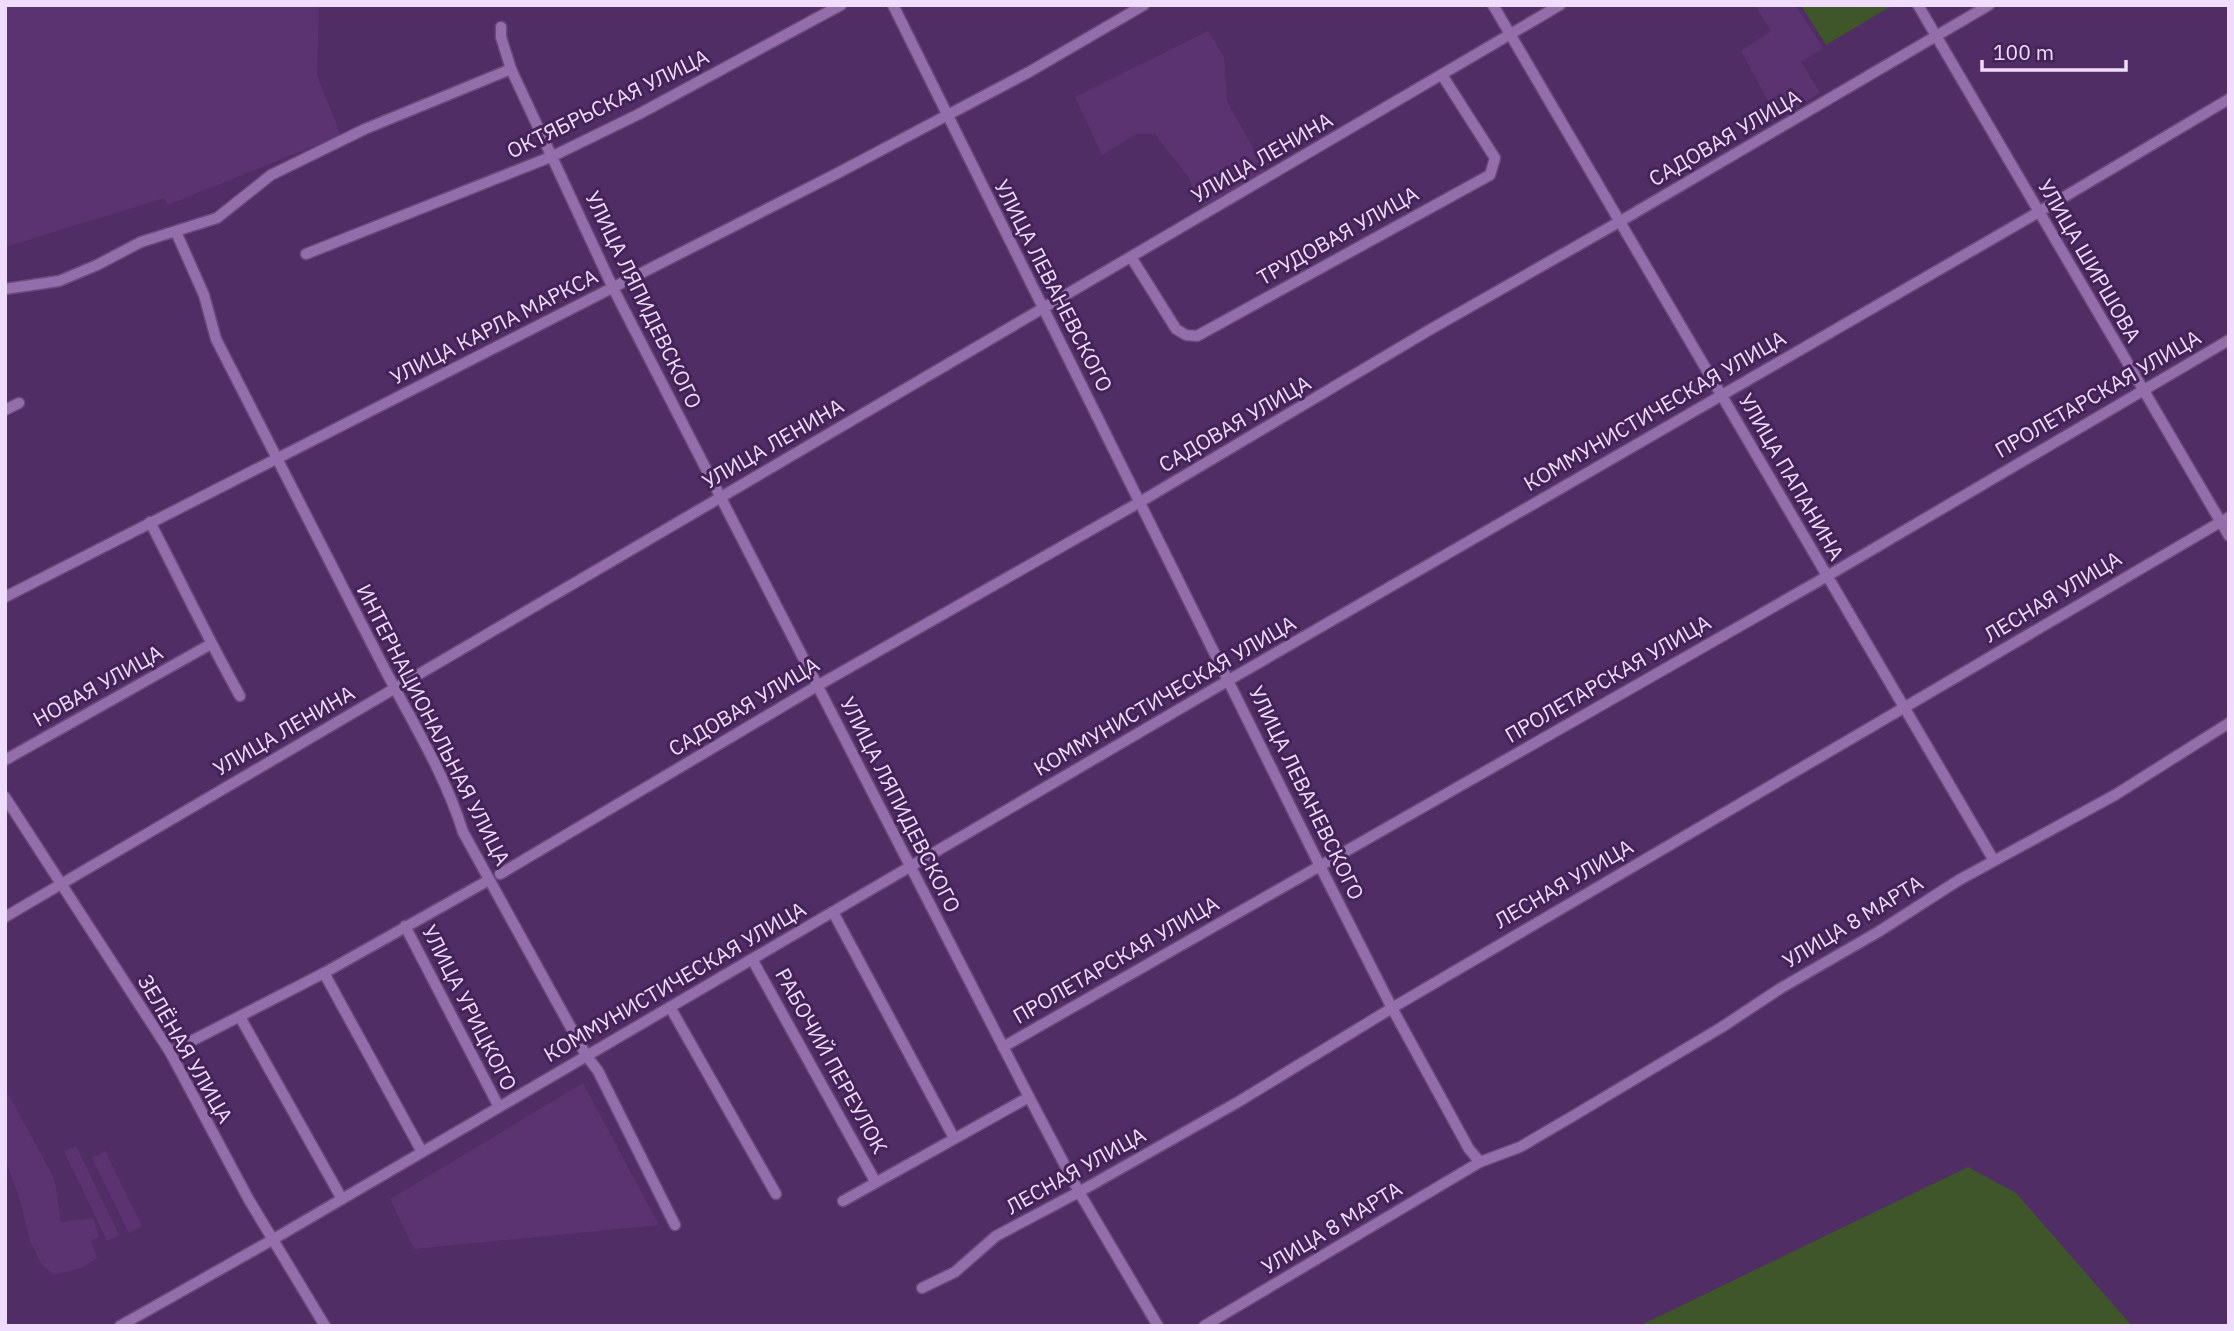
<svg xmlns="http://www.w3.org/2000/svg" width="2234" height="1331" font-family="'IBM Plex Sans',sans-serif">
<rect width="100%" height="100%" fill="#502d64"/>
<g fill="#5b3371">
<path d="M5 5H319L317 76 341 135 168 205 164 198 5 247Z"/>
<path d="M1755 5H1795L1823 48 1801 62 1820 93 1778 119 1741 51 1771 31Z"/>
<path d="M1208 31 1224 57 1227 101 1266 172 1203 209 1189 178 1155 134H1136L1102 155 1075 97Z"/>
<path d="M583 1083 659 1225 414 1249 390 1199Z"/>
<path d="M5 1088 54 1178 61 1222 93 1218 99 1237 91 1241 97 1258 81 1268 55 1275 42 1265 30 1241 19 1197 5 1159Z"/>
<path d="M76 1146 119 1235 107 1241 64 1151Z"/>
<path d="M105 1151 142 1226 129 1233 92 1158Z"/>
</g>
<g fill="#3e562a">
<path d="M1801 5H1893L1826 45Z"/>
<path d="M1968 1167 2016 1193 2132 1326H1639Z"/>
</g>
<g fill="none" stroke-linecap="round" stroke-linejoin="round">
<defs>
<g id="minor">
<path d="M893 5 1320 866 1392 1008 1469 1149 1480 1162 1520 1147 1573 1116 1722 1027 1781 988 1878 932 1959 880 2115 795 2229 723"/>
<path d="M1493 5 1993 859"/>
<path d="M1918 5 2229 536"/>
<path d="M501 27V37L511 69 613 288 1029 1097 1079 1192 1158 1326"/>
<path d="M176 232 204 295 216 339C271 446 325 553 380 660 409 717 444 771 463 832L586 1055 598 1071 675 1225"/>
<path d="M306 254 553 156 639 114 841 5"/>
<path d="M1131 257 1176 329 1186 335 1197 336 1490 175 1495 158 1442 75"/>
<path d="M5 289 59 281 97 265 141 242 217 218 271 175 365 129 511 69"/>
<path d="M5 410 19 403"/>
<path d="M150 522C180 580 208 639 240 696"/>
<path d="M5 597 834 175 1029 72 1144 5"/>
<path d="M5 760 211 644"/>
<path d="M5 797 170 1052 249 1200 325 1326"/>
<path d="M500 874 817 686 1140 502 1431 329 1619 222 1989 5"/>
<path d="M833 912 954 1138"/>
<path d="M5 917 1560 5"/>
<path d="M405 926 499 1107"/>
<path d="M752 959 875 1181"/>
<path d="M324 973 422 1152"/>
<path d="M670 1007 776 1194"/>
<path d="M240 1017 342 1199"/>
<path d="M1003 1047 1817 582 2229 340"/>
<path d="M170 1052 324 973 489 880"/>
<path d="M843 1201 1029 1097"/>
<path d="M922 1288 955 1272 996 1236 1079 1192 1238 1102 1392 1008 2229 517"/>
<path d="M120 1326 272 1240 1229 680 2037 213 2229 99"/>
<path d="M1204 1326 1480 1162"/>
</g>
</defs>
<use href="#minor" stroke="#694b7a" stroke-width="13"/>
<use href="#minor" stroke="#946eab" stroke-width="10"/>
</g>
<g text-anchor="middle" stroke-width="6" stroke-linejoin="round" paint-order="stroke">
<g font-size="21" fill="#f0dcfe" stroke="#452258">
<text transform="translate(608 104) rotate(-26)" y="7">ОКТЯБРЬСКАЯ УЛИЦА</text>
<text transform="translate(1725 138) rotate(-30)" y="7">САДОВАЯ УЛИЦА</text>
<text transform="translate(1262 158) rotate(-30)" y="7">УЛИЦА ЛЕНИНА</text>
<text transform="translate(1338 236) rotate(-29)" y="7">ТРУДОВАЯ УЛИЦА</text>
<text transform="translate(2089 261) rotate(60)" y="7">УЛИЦА ШИРШОВА</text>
<text transform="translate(1053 286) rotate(63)" y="7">УЛИЦА ЛЕВАНЕВСКОГО</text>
<text transform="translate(643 300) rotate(64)" y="7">УЛИЦА ЛЯПИДЕВСКОГО</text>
<text transform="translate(494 327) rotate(-27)" y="7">УЛИЦА КАРЛА МАРКСА</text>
<text transform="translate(2098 394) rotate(-30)" y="7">ПРОЛЕТАРСКАЯ УЛИЦА</text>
<text transform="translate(1655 411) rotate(-30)" y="7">КОММУНИСТИЧЕСКАЯ УЛИЦА</text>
<text transform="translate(1235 424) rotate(-30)" y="7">САДОВАЯ УЛИЦА</text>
<text transform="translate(773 444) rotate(-30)" y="7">УЛИЦА ЛЕНИНА</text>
<text transform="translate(1791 477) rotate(60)" y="7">УЛИЦА ПАПАНИНА</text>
<text transform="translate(2053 597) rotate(-31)" y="7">ЛЕСНАЯ УЛИЦА</text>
<text transform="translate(1608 679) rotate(-30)" y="7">ПРОЛЕТАРСКАЯ УЛИЦА</text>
<text transform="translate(98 686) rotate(-29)" y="7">НОВАЯ УЛИЦА</text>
<text transform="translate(1165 696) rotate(-30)" y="7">КОММУНИСТИЧЕСКАЯ УЛИЦА</text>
<text transform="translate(744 707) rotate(-31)" y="7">САДОВАЯ УЛИЦА</text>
<text transform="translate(433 725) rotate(63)" y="7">ИНТЕРНАЦИОНАЛЬНАЯ УЛИЦА</text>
<text transform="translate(284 731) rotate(-30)" y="7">УЛИЦА ЛЕНИНА</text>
<text transform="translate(1306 793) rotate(64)" y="7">УЛИЦА ЛЕВАНЕВСКОГО</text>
<text transform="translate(900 805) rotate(63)" y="7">УЛИЦА ЛЯПИДЕВСКОГО</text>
<text transform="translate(1564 884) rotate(-30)" y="7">ЛЕСНАЯ УЛИЦА</text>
<text transform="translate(1853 922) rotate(-31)" y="7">УЛИЦА 8 МАРТА</text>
<text transform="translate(1116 960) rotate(-30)" y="7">ПРОЛЕТАРСКАЯ УЛИЦА</text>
<text transform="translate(675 982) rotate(-30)" y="7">КОММУНИСТИЧЕСКАЯ УЛИЦА</text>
<text transform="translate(469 1008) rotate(63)" y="7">УЛИЦА УРИЦКОГО</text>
<text transform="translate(185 1049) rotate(60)" y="7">ЗЕЛЁНАЯ УЛИЦА</text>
<text transform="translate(831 1061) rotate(61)" y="7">РАБОЧИЙ ПЕРЕУЛОК</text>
<text transform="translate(1076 1171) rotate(-29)" y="7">ЛЕСНАЯ УЛИЦА</text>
<text transform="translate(1332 1228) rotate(-31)" y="7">УЛИЦА 8 МАРТА</text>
</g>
</g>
<rect width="2234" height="1331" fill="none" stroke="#f0dcfe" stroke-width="14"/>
<path d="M1982 60v10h144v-10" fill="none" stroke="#f0dcfe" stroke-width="3.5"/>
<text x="1993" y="60" font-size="21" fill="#f0dcfe" stroke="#452258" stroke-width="5" paint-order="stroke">100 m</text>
</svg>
